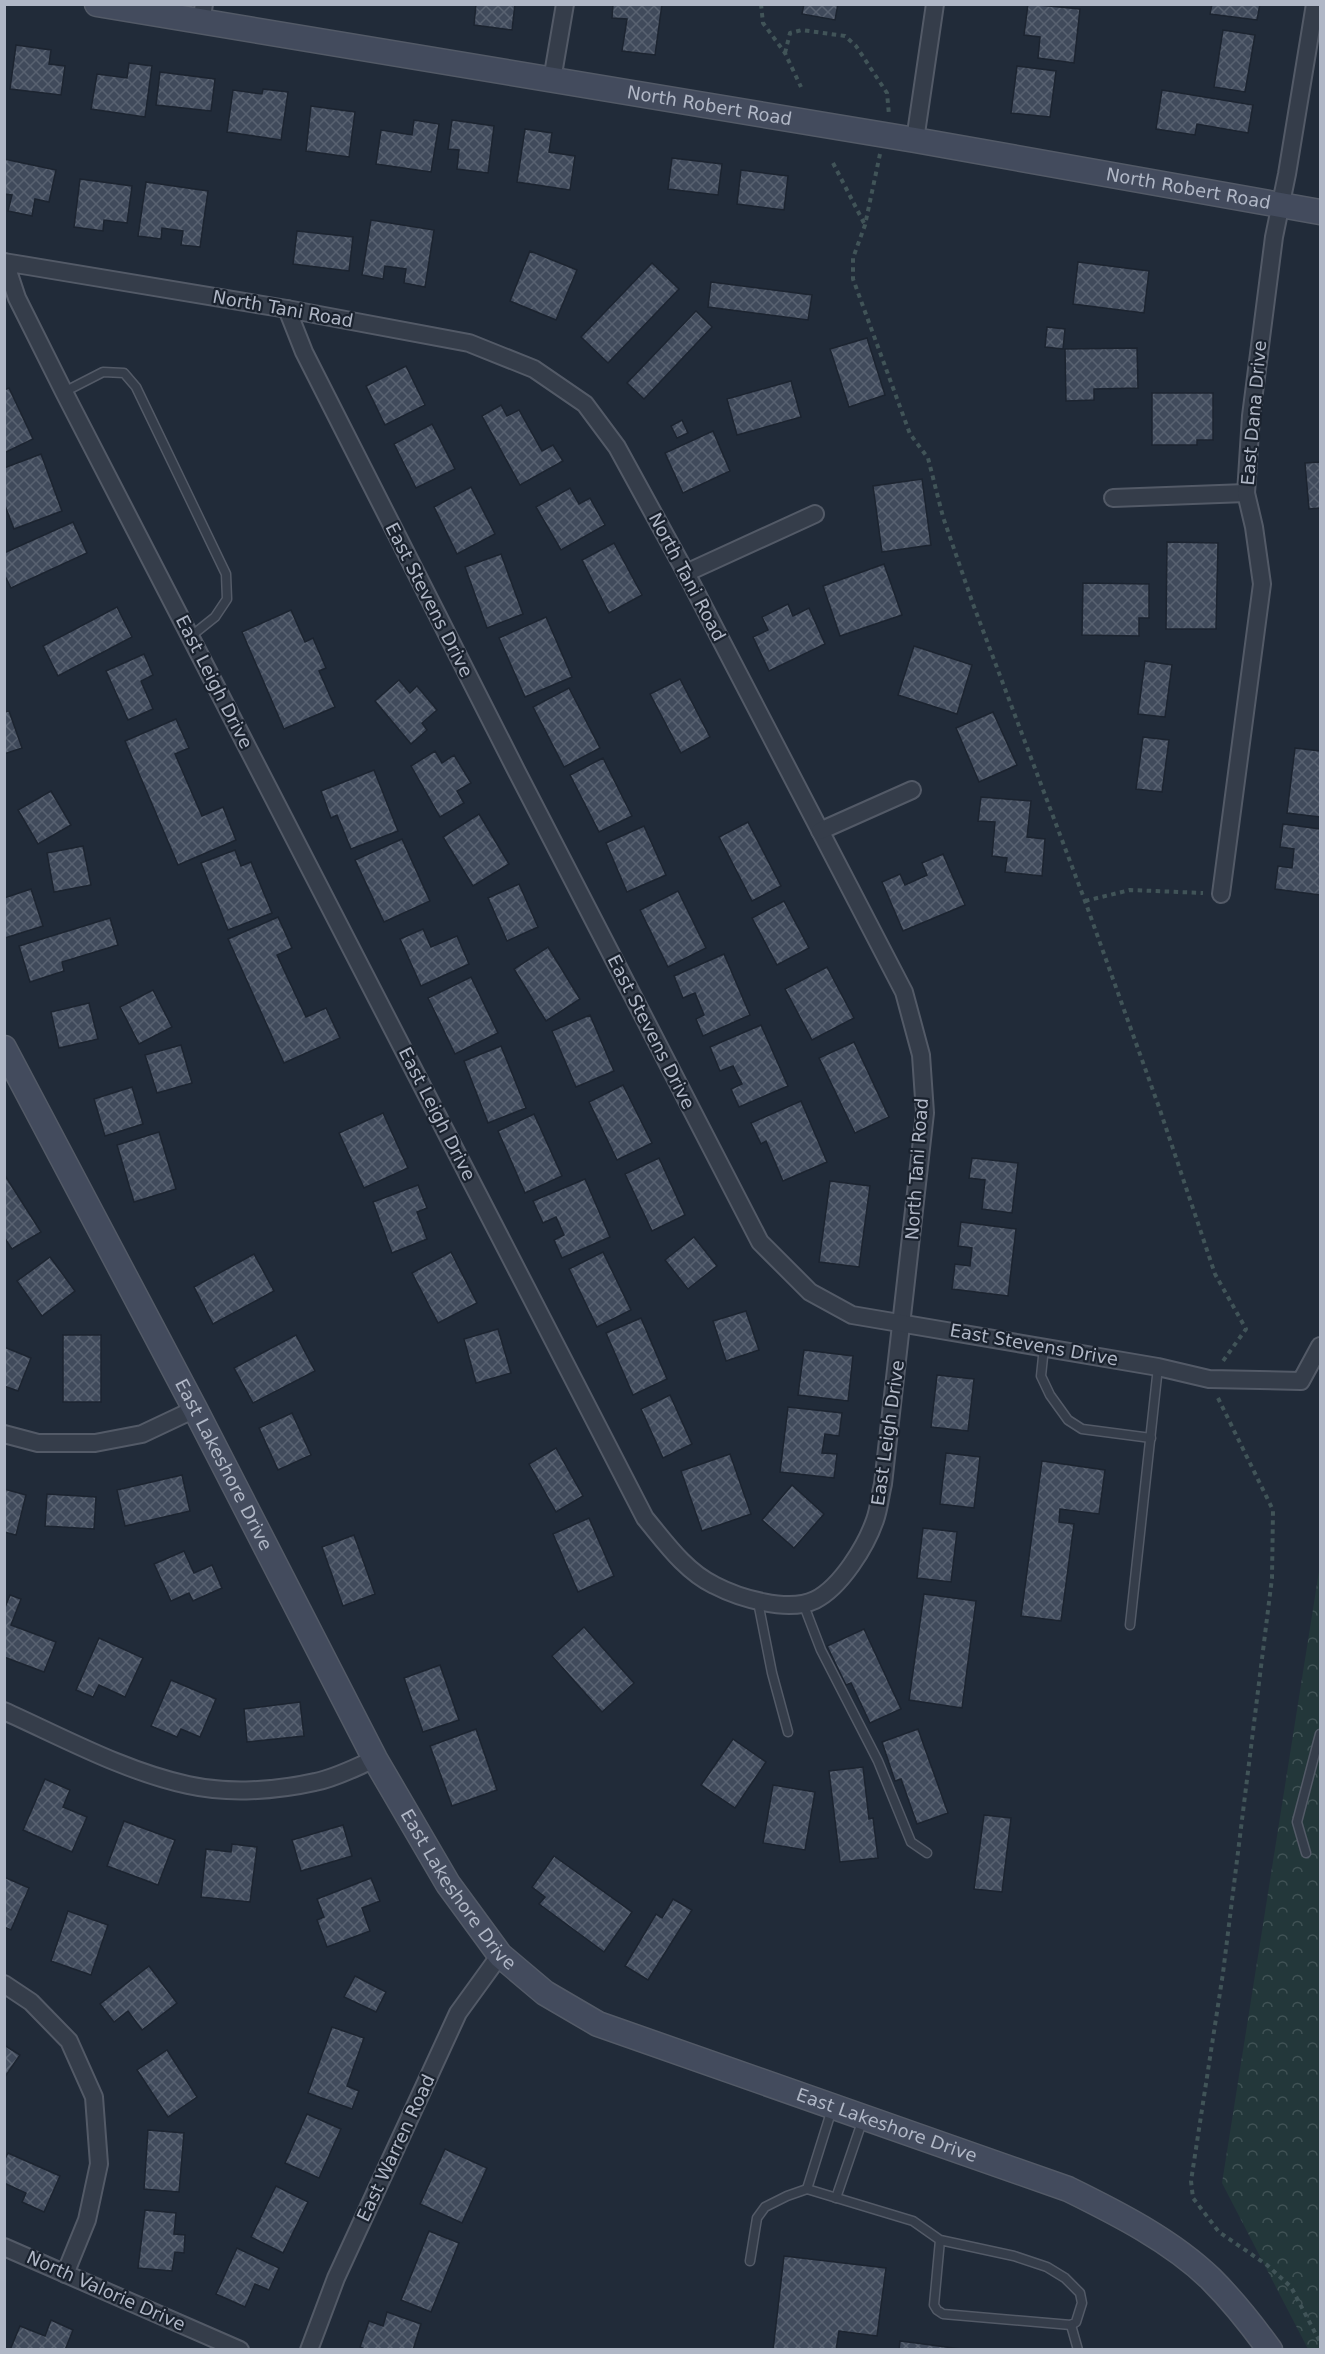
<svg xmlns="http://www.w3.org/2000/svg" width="1325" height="2354" font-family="'DejaVu Sans',sans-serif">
<defs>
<pattern id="park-crowns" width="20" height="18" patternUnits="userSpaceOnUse" patternTransform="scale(1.5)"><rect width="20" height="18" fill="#23373a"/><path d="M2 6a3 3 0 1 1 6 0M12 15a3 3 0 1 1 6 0" fill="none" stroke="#405255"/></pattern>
<pattern id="building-cross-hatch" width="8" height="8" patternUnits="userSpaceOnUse" patternTransform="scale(1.5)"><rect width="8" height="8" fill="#404a5b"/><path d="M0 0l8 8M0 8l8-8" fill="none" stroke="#596271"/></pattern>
</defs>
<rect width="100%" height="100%" fill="#212b39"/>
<path fill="url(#park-crowns)" d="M1320 1565V2349H1308L1222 2183Z"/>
<g fill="url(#building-cross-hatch)" stroke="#1c2430" stroke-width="1.5">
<path d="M476 4H515L512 30 474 25Z"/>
<path d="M613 4H662L655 55 622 51 627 19 612 18Z"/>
<path d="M804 4H838L835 20 802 14Z"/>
<path d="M1028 4 1080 9 1074 63 1038 58 1040 37 1024 35Z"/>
<path d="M1212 4H1260L1257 20 1210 14Z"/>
<path d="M1223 30 1255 35 1245 92 1214 87Z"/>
<path d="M16 45 51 50 49 64 65 66 61 95 10 89Z"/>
<path d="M129 63 152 66 145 117 91 109 97 74 127 78Z"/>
<path d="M1017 66 1056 71 1050 117 1011 113Z"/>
<path d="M160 72 215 79 211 111 156 105Z"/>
<path d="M263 89 288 92 281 140 227 132 233 90 262 94Z"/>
<path d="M1162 90 1253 105 1248 133 1197 124 1195 135 1156 129Z"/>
<path d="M311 106 355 112 349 157 306 151Z"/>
<path d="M414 120 439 124 431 172 376 164 381 130 412 135Z"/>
<path d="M452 120 494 126 488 173 457 169 459 150 448 149Z"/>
<path d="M525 129 552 133 549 152 575 156 570 190 517 182Z"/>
<path d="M672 158 722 164 718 195 668 189Z"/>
<path d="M4 159 56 170 49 202 35 199 32 216 8 211 12 195 4 194Z"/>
<path d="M741 170 788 176 784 210 737 204Z"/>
<path d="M80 179 132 186 127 223 104 220 103 231 74 227Z"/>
<path d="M146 182 208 191 200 247 181 245 183 231 162 228 161 239 138 236Z"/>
<path d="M371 220 434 230 425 287 404 283 406 269 385 266 383 279 362 275Z"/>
<path d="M297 231 353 237 349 271 293 264Z"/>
<path d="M530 251 577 270 556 320 510 301Z"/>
<path d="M1078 262 1149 271 1144 313 1073 304Z"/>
<path d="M652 263 679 289 608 363 581 337Z"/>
<path d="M711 282 812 295 808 320 708 307Z"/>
<path d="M696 311 712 327 644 399 627 383Z"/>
<path d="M1047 327 1065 329 1063 349 1045 347Z"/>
<path d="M867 338 885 395 849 407 830 349Z"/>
<path d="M1137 348 1138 388 1094 389V400L1066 401 1065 349Z"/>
<path d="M406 366 425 405 385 425 366 386Z"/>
<path d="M791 381 801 417 737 435 727 399Z"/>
<path d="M9 388 33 439 4 453V390Z"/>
<path d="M1152 393H1213V440H1197V445H1152Z"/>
<path d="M501 405 507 416 519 410 542 451 553 445 563 461 520 485 482 416Z"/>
<path d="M682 420 688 433 677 438 671 426Z"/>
<path d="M432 424 455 469 416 488 394 444Z"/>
<path d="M713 431 730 471 683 493 665 453Z"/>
<path d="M41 454 62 511 14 529 4 503V468Z"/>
<path d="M1320 462V508L1309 509 1305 463Z"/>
<path d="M922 479 931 545 882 552 873 486Z"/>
<path d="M471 487 495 534 457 554 434 507Z"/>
<path d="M570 488 579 504 590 498 605 525 561 550 536 507Z"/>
<path d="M73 522 87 553 11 588 4 574V553Z"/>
<path d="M1167 542 1218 543 1216 629H1166Z"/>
<path d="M614 543 642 595 609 613 582 560Z"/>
<path d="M501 554 523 614 487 628 465 567Z"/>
<path d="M884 564 902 615 840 636 823 586Z"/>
<path d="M1083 583 1149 584V618H1139V636L1082 635Z"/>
<path d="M788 604 793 616 809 608 825 644 769 671 753 637 768 630 762 617Z"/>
<path d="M117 607 132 637 58 676 43 646Z"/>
<path d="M291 610 305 642 313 638 326 668 319 671 335 707 284 729 242 632Z"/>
<path d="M546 617 572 677 525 697 499 638Z"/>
<path d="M914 646 972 665 957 714 898 695Z"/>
<path d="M144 654 153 675 141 681 153 709 128 720 106 671Z"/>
<path d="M1145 661 1172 665 1165 717 1138 714Z"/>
<path d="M680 679 710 737 681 753 650 694Z"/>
<path d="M399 680 410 693 417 686 437 710 422 723 427 730 411 744 375 701Z"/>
<path d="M569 688 600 748 564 767 533 707Z"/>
<path d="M9 711 22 748 4 754V712Z"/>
<path d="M993 712 1017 765 979 782 956 728Z"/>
<path d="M176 719 189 748 175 754 202 816 223 807 236 840 178 865 125 741Z"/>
<path d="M1143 737 1169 740 1162 792 1136 789Z"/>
<path d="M1295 748 1320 751V817L1287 813Z"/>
<path d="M435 751 442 763 454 755 471 783 457 791 464 803 440 817 411 766Z"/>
<path d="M603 758 632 816 599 832 570 775Z"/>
<path d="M374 770 398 831 351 849 337 815 331 818 321 791Z"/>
<path d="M51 791 71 825 38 844 18 810Z"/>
<path d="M981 797 1031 801 1027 837 1045 839 1042 876 1005 872 1007 858 992 856 995 822 978 821Z"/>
<path d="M479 814 509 864 473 886 443 837Z"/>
<path d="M748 822 781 886 752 901 719 837Z"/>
<path d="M1283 824 1320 829V895L1275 889 1278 866 1292 868 1294 849 1280 847Z"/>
<path d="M644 826 666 875 627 892 606 843Z"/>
<path d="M402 839 430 901 384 922 355 860Z"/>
<path d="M83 846 91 885 54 892 47 853Z"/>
<path d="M235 850 241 866 251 862 272 913 228 930 201 863Z"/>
<path d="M943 854 965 905 903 931 882 882 900 874 905 885 927 875 922 863Z"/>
<path d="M519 884 538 927 507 941 488 898Z"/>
<path d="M31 889 43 926 5 938 4 898Z"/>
<path d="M678 891 706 948 668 967 640 910Z"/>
<path d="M784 901 809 948 777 965 752 918Z"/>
<path d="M278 917 292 948 277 955 306 1017 326 1008 340 1038 284 1063 228 939Z"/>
<path d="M110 918 118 945 62 962 64 971 30 982 19 946Z"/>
<path d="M423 929 431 947 457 936 469 964 421 986 400 939Z"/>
<path d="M548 947 580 999 546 1021 514 969Z"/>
<path d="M724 954 750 1015 703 1036 696 1019 704 1015 695 993 683 998 674 976Z"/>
<path d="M827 967 854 1018 812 1040 785 989Z"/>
<path d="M471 977 498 1033 455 1054 428 998Z"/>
<path d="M153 990 172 1027 139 1044 120 1007Z"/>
<path d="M89 1003 98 1039 59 1048 51 1012Z"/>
<path d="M590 1015 614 1071 576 1087 552 1031Z"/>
<path d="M761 1025 788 1086 739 1107 731 1089 742 1084 733 1066 720 1071 710 1047Z"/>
<path d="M854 1042 889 1117 855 1133 819 1058Z"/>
<path d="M181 1045 192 1083 157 1093 145 1055Z"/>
<path d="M501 1046 526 1108 488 1123 464 1061Z"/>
<path d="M623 1085 652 1143 617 1160 589 1102Z"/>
<path d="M132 1087 143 1124 105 1136 94 1099Z"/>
<path d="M801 1101 827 1162 783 1181 766 1141 761 1144 751 1123Z"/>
<path d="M383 1113 408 1168 364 1188 339 1133Z"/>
<path d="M534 1114 562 1176 525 1193 498 1131Z"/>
<path d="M159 1132 176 1189 134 1202 117 1145Z"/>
<path d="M659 1158 685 1215 652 1231 625 1174Z"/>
<path d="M972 1158 1018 1163 1012 1213 982 1209 985 1180 969 1178Z"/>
<path d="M4 1174 41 1232 12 1249 4 1237Z"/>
<path d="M585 1179 610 1237 562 1258 554 1240 564 1235 556 1217 543 1223 533 1201Z"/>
<path d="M830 1181 870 1186 859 1267 819 1262Z"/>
<path d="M418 1185 427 1208 417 1212 427 1239 392 1253 373 1202Z"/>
<path d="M961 1222 1016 1229 1008 1296 952 1289 955 1264 970 1266 972 1248 958 1246Z"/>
<path d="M694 1237 717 1266 688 1289 665 1260Z"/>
<path d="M451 1252 477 1303 438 1323 412 1273Z"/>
<path d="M603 1252 631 1310 597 1327 569 1269Z"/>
<path d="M254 1254 274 1291 213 1324 194 1287Z"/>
<path d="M50 1257 75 1291 42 1316 17 1281Z"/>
<path d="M746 1311 759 1350 726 1361 713 1321Z"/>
<path d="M641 1318 667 1379 633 1395 606 1333Z"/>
<path d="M498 1329 511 1373 476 1383 464 1339Z"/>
<rect x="63" y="1335" width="38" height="67"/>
<path d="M296 1335 315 1371 253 1403 234 1368Z"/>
<path d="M4 1347 31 1358 18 1391 4 1386Z"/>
<path d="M804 1350 853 1356 848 1401 798 1395Z"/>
<path d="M937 1375 974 1379 968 1431 931 1427Z"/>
<path d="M670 1395 692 1444 663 1458 641 1409Z"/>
<path d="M788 1407 842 1413 839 1436 825 1434 822 1453 837 1454 834 1478 780 1472Z"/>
<path d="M292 1413 311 1455 278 1470 259 1428Z"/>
<path d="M556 1448 583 1496 556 1512 529 1464Z"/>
<path d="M946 1453 980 1457 974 1508 940 1504Z"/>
<path d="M730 1454 751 1514 702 1531 681 1471Z"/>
<path d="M1042 1461 1105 1470 1099 1514 1060 1509 1059 1522 1074 1524 1061 1621 1021 1616Z"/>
<path d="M182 1475 190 1511 125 1526 117 1490Z"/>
<path d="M792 1485 824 1514 794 1548 762 1520Z"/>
<path d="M4 1489 26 1495 16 1535 4 1532Z"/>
<path d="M47 1494 96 1497 94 1529 45 1526Z"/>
<path d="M589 1518 614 1576 578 1592 553 1534Z"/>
<path d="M923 1528 957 1532 951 1582 917 1578Z"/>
<path d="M354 1535 375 1594 343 1606 322 1547Z"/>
<path d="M184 1551 194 1573 212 1565 222 1588 193 1601 189 1593 171 1601 154 1564Z"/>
<path d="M924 1594 976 1601 962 1708 909 1700Z"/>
<path d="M10 1595 21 1599 11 1625 56 1642 44 1672 4 1657V1610Z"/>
<path d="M584 1627 634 1683 602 1712 552 1656Z"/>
<path d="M864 1629 901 1709 870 1723 851 1683 846 1685 827 1646Z"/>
<path d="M99 1638 143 1658 125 1697 99 1685 93 1697 76 1690Z"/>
<path d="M440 1665 459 1720 423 1732 404 1678Z"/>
<path d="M171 1680 216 1699 200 1737 181 1729 177 1737 151 1726Z"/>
<path d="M300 1702 304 1736 247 1742 244 1709Z"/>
<path d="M476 1729 497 1790 452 1806 430 1746Z"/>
<path d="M918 1729 948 1813 917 1824 901 1779 895 1781 882 1742Z"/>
<path d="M733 1739 766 1762 735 1808 701 1785Z"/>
<path d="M863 1767 869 1819 873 1818 878 1858 840 1862 829 1771Z"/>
<path d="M45 1779 70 1790 63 1807 87 1817 72 1852 23 1830Z"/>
<path d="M773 1785 815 1792 805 1850 763 1843Z"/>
<path d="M984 1815 1011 1818 1002 1892 974 1889Z"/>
<path d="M124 1821 175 1840 158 1885 107 1866Z"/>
<path d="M343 1825 352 1856 301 1871 292 1840Z"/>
<path d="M232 1844 257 1847 250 1902 201 1897 206 1849 231 1852Z"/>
<path d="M554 1856 632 1912 604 1952 539 1904 545 1897 532 1887Z"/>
<path d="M4 1877 29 1888 11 1930 4 1927Z"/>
<path d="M371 1878 380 1901 362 1908 370 1931 327 1947 317 1920 324 1917 317 1899Z"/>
<path d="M673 1899 692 1910 648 1980 625 1966 656 1914 662 1918Z"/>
<path d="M68 1911 108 1925 91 1975 51 1961Z"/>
<path d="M149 1966 177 2003 142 2030 128 2011 114 2022 100 2004Z"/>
<path d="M355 1976 386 1992 376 2012 344 1997Z"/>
<path d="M332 2027 364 2038 347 2086 359 2091 352 2109 308 2093Z"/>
<path d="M4 2045 20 2055 4 2078Z"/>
<path d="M167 2050 197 2097 168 2117 137 2070Z"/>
<path d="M307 2114 341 2129 319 2178 285 2163Z"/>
<path d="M148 2130 184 2133 179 2192 144 2189Z"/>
<path d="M445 2149 487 2168 462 2223 420 2204Z"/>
<path d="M8 2153 60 2176 44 2212 22 2202 26 2193 4 2183V2161Z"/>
<path d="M276 2186 308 2202 283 2253 251 2237Z"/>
<path d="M145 2210 176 2213 174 2234 185 2235 184 2253 175 2252 172 2271 138 2268Z"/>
<path d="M429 2231 459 2243 431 2312 401 2300Z"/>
<path d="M237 2248 279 2268 269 2290 255 2284 245 2307 216 2294Z"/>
<path d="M784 2256 886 2268 877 2336 839 2331 836 2350H773Z"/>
<path d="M387 2312 421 2324 413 2350H367L360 2347 369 2321 383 2326Z"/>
<path d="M51 2320 73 2330 65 2350H10L20 2326 45 2336Z"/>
<path d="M900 2341 916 2343 968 2350H899Z"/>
</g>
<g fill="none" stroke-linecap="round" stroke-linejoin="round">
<defs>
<g id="lane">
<path d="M64 392 103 372 124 373 136 387 226 574 227 599 215 617 190 637"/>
<path d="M1044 1347 1041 1376 1050 1395 1068 1420 1082 1429 1151 1438"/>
<path d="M758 1602 772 1673 788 1732"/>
<path d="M803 1603 821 1650 878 1761 911 1842 927 1853"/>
<path d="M1130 1625 1158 1367"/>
<path d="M1306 1853 1297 1822 1320 1734"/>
<path d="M807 2189 832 2109"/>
<path d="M836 2198 863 2119"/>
<path d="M750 2261 757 2218 765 2207 787 2196 807 2189 913 2221 940 2240 1014 2256 1047 2267 1065 2278 1080 2293 1082 2303 1076 2322 1071 2325 943 2314 937 2310 934 2305 940 2240"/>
<path d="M1071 2325 1078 2350"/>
</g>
<g id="street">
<path d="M201 22 204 4"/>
<path d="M552 80 565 4"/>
<path d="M915 140 935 4"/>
<path d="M4 262 287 309 469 343 534 369 585 404 617 447 686 573 904 992 921 1055 925 1113 883 1484C880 1496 879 1509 875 1520 866 1546 841 1587 815 1600 788 1613 739 1598 714 1585 685 1571 665 1542 645 1518L64 392 17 298 5 262"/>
<path d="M287 309 304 352 516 770 760 1242 810 1292 852 1315 1158 1367 1209 1379 1301 1381 1320 1346"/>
<path d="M1113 498 1246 493"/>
<path d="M686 573 815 514"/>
<path d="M820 831 912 790"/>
<path d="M1221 894 1262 584 1254 527 1246 493 1251 416 1274 237 1287 174 1315 4"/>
<path d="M4 1434 38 1443H95L142 1434 195 1409"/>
<path d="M4 1711C64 1738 124 1771 188 1785 228 1794 275 1791 315 1782 336 1778 356 1767 375 1759"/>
<path d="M4 1984 31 2002 69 2041 94 2097 99 2164 87 2220 65 2274"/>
<path d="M4 2247 240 2350"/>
<path d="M309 2350 336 2278 458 2013 500 1955"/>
</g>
<g id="secondary">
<path id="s1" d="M97 4 915 140 1320 212"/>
<path id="s2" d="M4 1048 195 1409 375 1759 448 1884 500 1955 545 1993 598 2024 1068 2189C1117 2213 1172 2241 1211 2279 1233 2301 1252 2325 1270 2350"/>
</g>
</defs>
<use href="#lane" stroke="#535a67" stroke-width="11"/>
<use href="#street" stroke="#535a67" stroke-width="20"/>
<use href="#secondary" stroke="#535a67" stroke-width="27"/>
<g stroke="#415458" stroke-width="4" stroke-dasharray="4.5 4.5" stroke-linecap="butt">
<path d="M761 4 763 23 785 53 801 87"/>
<path d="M785 53 790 33 802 30 845 36 856 46 887 93 889 115"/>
<path d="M880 154 865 225 853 258V279L910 434 928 458 943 517 973 604 1085 901 1160 1110 1215 1274 1246 1329 1223 1361"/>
<path d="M833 163 865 225"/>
<path d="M1085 901 1130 890 1203 893"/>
<path d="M1218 1398 1273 1510 1272 1578 1223 1973 1191 2181 1193 2198 1219 2232 1267 2265 1291 2287 1320 2342"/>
</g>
<use href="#lane" stroke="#353d4a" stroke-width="8"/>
<use href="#street" stroke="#353d4a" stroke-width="16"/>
<use href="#secondary" stroke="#434b5d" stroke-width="24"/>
</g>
<g text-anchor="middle" stroke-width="4.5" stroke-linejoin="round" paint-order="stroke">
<g font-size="18" fill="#b0b7c6" stroke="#1a222e">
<text dy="6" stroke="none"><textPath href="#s1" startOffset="621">North Robert Road</textPath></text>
<text dy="6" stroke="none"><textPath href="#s1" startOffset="1107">North Robert Road</textPath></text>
<text transform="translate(283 309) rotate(10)" y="6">North Tani Road</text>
<text transform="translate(1254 413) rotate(-85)" y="6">East Dana Drive</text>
<text transform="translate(687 577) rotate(62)" y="6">North Tani Road</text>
<text transform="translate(429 600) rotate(63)" y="6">East Stevens Drive</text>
<text transform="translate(214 682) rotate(63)" y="6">East Leigh Drive</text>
<text transform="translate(651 1032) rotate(63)" y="6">East Stevens Drive</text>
<text transform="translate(437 1114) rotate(63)" y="6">East Leigh Drive</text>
<text transform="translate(917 1169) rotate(-86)" y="6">North Tani Road</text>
<text transform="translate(1034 1345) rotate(10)" y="6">East Stevens Drive</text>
<text transform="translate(888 1433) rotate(-82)" y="6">East Leigh Drive</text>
<text dy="6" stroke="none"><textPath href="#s2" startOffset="471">East Lakeshore Drive</textPath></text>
<text dy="6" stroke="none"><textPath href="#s2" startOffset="957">East Lakeshore Drive</textPath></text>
<text dy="6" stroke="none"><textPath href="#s2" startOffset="1461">East Lakeshore Drive</textPath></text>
<text transform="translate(396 2148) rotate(-65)" y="6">East Warren Road</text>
<text transform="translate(106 2291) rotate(24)" y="6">North Valorie Drive</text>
</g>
</g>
<rect width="1325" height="2354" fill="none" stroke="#b0b7c6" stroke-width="12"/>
</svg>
